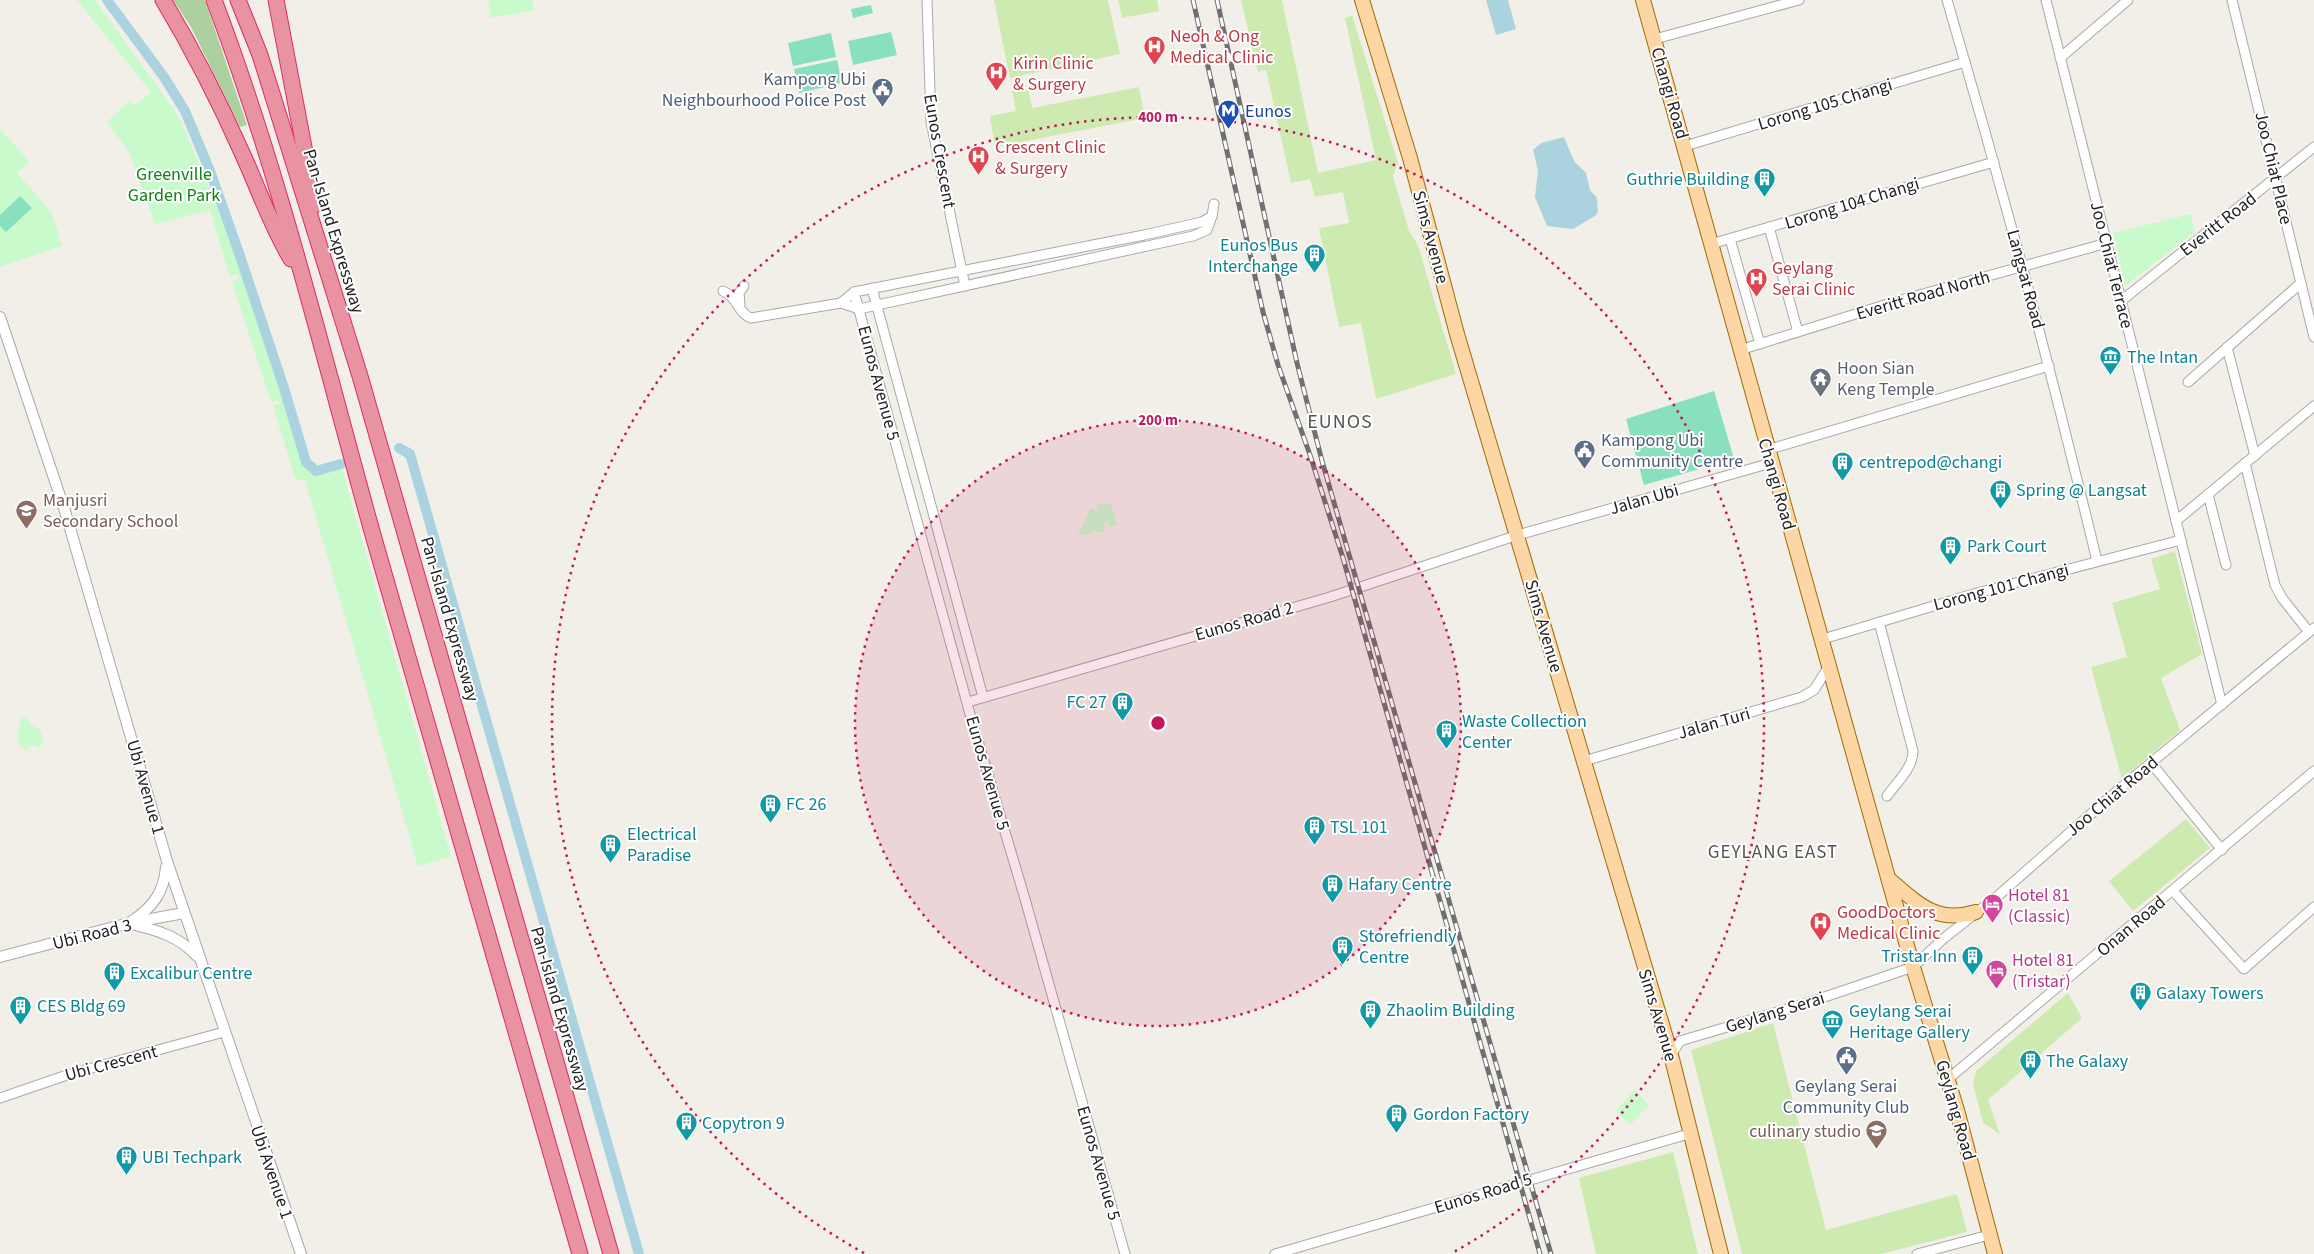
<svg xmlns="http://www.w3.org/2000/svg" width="2314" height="1254" font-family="'Source Sans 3',sans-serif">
<rect width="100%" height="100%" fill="#f2efe9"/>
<g fill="#cdebb0">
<path d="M994 0H1108L1120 54 1010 78Z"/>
<path d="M1118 0H1157L1159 11 1122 18Z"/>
<path d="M1241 0H1282L1318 173 1376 160 1345 18 1352 15 1398 163 1393 176 1409 231 1418 245 1456 374 1376 399 1361 323 1339 327 1319 228 1349 223 1343 192 1315 197 1310 179 1291 183 1266 70 1258 72Z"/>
<path d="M1139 87 1145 118 995 147 990 116 1016 111 1012 91 1028 88 1032 108Z"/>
<path d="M2175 551 2202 654 2161 678 2180 730 2122 779 2091 667 2127 657 2112 603 2160 589 2151 559Z"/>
<path d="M2186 819 2210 848 2133 911 2109 881Z"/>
<path d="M2068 993 2082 1018 1988 1100 2000 1134 1983 1123 1973 1084 1976 1071Z"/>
<path d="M1773 1023 1826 1230 1957 1194 1967 1232 1881 1254H1742L1691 1050Z"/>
<path d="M1673 1152 1698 1254H1596L1579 1178Z"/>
</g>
<path fill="#add19e" d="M173 0H205L247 125 240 127 191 27Z"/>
<g fill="#c8facc">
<path d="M77 0H95L179 117 217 205 277 379 303 465 314 476 342 468 451 857 418 866 305 480 301 481 295 478 273 406 279 404 278 400 271 402 232 282 239 279 238 274 230 277 210 210 155 224 129 152 107 122 130 101 134 106 151 92Z"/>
<path d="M488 0H532L534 10 491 18Z"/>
<path d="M0 129 29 161 17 173 52 213 62 246 0 267Z"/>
<path d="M2191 214 2195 232 2125 286 2113 233Z"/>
<path d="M1098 504H1111L1117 524 1110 528 1107 522 1104 523 1105 530 1101 533 1094 530 1090 535H1078L1091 508 1097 511Z"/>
<path d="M26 717 30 724 40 730 43 740 38 750V746L28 745 27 751 19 745 17 735 21 718Z"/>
<path d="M1635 1089 1649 1105 1630 1125 1616 1111Z"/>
</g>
<g fill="#88e0be">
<path d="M871 5 873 13 853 18 851 9Z"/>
<path d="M891 32 897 55 853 65 848 41Z"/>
<path d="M831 33 836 57 793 66 788 43Z"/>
<path d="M837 60 842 83 799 93 794 69Z"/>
<path d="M20 196 32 208 6 232 0 226V215Z"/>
<path d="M1714 391 1734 459 1644 485 1626 419Z"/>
</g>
<g fill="#aad3df">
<path d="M1486 0H1508L1516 29 1496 35Z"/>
<path d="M1564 137 1574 161 1586 173 1590 190 1597 198 1598 212 1595 216 1573 229 1547 226 1535 197 1538 170 1533 150 1541 143Z"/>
</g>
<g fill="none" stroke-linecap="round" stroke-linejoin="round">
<g stroke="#aad3df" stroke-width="10">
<path d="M107 0 164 77 185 111 210 171 240 256 284 388 306 462 316 471 341 464"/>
<path d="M399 448 410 454 639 1254"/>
</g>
<defs>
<g id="minor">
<path d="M927 0 931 122 965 286"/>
<path d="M1947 0C2002 186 2052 373 2097 561"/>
<path d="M2046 0 2222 705"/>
<path d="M2232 0 2314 337"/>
<path d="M1655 39 1799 0"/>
<path d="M2060 58 2128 0"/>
<path d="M1685 146 1965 62"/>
<path d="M1769 227 1798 332"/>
<path d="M1730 239 1760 344"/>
<path d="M1711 244 1994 162"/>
<path d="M872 288 983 697"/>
<path d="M723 291C738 297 738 314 751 318L841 303 859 309 1193 236 1207 230 1212 216 1214 204"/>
<path d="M854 292 970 714 1025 899 1125 1254"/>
<path d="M2121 301 2314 147"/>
<path d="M841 303 854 292 1144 235 1202 222 1212 216"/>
<path d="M740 305 739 293 744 286"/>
<path d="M2227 347 2255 456"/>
<path d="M1740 350 1894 302 2107 243"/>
<path d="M2188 382 2301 283"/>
<path d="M1767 450 2049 366"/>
<path d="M2245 463 2275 585 2282 598 2309 632"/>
<path d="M2208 494 2226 565"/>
<path d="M2176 521 2314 406"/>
<path d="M1879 622 1913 751C1913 768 1897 782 1887 796"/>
<path d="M1823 639 1977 593 2181 540"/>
<path d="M968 702 1330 597 1518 535 1771 463"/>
<path d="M1584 761 1802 697 1814 690 1829 666"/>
<path d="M2151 763 2222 850"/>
<path d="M2173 891 2244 969 2314 907"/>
<path d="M1671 1055 1680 1041 1804 1004 1913 967 1943 939 2000 894 2117 791 2314 628"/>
<path d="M1947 1080 2314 771"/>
<path d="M0 1098 70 1074 224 1032"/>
<path d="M1275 1254 1692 1133"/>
<path d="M1917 1254 1989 1235"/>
</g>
<g id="tertiary">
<path d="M0 317 65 511 167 861 301 1254"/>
<path d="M132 921C153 907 164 892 166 867"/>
<path d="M135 925C160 931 179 937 197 956"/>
<path d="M0 957 129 923 184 913"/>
</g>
<g id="primary">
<path d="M1362 0 1410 158 1457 334 1671 1055 1721 1254"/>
<path d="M1643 0 1913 967 1957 1110 1995 1254"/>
<path d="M1890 880C1918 904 1937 924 1976 912"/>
</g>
<g id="motorway">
<path d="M163 0C193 50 219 101 243 155 259 190 271 226 291 259"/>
<path d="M214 0C280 174 323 356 373 535 441 775 513 1014 580 1254"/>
<path d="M238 0 260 55 360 376 611 1254"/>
<path d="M276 0 315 205"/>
</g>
</defs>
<use href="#minor" stroke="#a9a9a9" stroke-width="11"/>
<use href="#tertiary" stroke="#a9a9a9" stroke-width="12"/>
<use href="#primary" stroke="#a06b00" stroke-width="16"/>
<use href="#motorway" stroke="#dc2a67" stroke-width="17"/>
<use href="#minor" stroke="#fff" stroke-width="9"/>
<use href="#tertiary" stroke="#fff" stroke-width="10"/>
<use href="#primary" stroke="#fcd6a4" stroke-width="14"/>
<use href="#motorway" stroke="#e892a2" stroke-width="15"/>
<defs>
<g id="rail">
<path d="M1193 0 1263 312 1278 365 1310 455 1343 558 1540 1254"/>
<path d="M1217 0 1297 363 1322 461 1551 1254"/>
</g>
</defs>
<use href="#rail" stroke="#707070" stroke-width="5"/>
<use href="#rail" stroke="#fff" stroke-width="3" stroke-dasharray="9" stroke-linecap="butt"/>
</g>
<circle cx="1158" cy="723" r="303" fill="#c2185b" fill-opacity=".12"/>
<g fill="none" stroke="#c2185b" stroke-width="2.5" stroke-dasharray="2.5 5">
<circle cx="1158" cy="723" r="303"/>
<path d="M864 1253A606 606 0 1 1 1452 1253"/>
</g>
<defs>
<symbol id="hospital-pin" viewBox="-11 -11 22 30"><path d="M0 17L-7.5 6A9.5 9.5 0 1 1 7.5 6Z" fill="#e0444e" stroke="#fff"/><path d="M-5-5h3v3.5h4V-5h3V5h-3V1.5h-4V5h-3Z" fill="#fff"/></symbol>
<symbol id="civic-pin" viewBox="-11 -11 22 30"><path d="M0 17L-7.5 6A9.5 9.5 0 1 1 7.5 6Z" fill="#5c6f8a" stroke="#fff"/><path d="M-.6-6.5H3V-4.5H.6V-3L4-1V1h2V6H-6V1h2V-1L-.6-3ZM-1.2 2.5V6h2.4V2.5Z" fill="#fff"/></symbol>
<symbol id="metro-pin" viewBox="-11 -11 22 30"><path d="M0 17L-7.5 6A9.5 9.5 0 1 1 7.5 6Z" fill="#1a4fb4" stroke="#fff"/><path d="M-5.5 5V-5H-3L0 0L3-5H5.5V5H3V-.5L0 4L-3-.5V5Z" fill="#fff"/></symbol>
<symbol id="building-pin" viewBox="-11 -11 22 30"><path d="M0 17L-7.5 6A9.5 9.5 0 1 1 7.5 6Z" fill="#0f9aa8" stroke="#fff"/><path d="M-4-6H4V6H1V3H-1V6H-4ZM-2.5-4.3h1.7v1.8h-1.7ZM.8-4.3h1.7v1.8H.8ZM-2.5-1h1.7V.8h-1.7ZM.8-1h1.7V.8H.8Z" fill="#fff"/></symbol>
<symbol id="museum-pin" viewBox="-11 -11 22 30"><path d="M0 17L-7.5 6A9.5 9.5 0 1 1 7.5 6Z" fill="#0f9aa8" stroke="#fff"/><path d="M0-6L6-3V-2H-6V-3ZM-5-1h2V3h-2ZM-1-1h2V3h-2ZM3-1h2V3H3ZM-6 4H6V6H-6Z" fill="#fff"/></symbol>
<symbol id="temple-pin" viewBox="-11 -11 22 30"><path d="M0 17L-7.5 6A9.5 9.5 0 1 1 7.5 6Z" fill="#6b7280" stroke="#fff"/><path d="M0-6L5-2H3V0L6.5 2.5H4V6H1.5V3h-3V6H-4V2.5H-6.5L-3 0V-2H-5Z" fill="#fff"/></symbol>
<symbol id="school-pin" viewBox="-11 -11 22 30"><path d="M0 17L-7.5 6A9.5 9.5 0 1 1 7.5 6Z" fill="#8d6e63" stroke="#fff"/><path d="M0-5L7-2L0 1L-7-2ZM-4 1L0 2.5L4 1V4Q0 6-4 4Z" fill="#fff"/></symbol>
<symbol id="hotel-pin" viewBox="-11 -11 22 30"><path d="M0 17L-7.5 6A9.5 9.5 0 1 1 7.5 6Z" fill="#d1479c" stroke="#fff"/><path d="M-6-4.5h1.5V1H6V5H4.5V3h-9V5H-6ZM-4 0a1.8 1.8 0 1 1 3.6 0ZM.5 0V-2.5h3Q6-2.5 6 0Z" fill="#fff"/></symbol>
</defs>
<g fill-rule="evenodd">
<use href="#hospital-pin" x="1142" y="34" width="25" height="34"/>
<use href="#hospital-pin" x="984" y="60" width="25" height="34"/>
<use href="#civic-pin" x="870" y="76" width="25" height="34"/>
<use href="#metro-pin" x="1216" y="98" width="25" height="34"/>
<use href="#hospital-pin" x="966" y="144" width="25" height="34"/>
<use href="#building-pin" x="1752" y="166" width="25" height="34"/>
<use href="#building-pin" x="1302" y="242" width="25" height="34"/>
<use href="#hospital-pin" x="1744" y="266" width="25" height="34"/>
<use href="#museum-pin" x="2098" y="344" width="25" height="34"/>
<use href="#temple-pin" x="1808" y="366" width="25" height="34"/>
<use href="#civic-pin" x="1572" y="438" width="25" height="34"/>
<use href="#building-pin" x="1830" y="450" width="25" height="34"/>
<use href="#building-pin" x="1988" y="478" width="25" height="34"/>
<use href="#school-pin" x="14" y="498" width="25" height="34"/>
<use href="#building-pin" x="1938" y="534" width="25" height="34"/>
<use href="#building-pin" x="1110" y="690" width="25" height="34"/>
<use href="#building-pin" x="1434" y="718" width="25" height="34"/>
<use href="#building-pin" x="758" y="792" width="25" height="34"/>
<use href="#building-pin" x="1302" y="814" width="25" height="34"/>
<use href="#building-pin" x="598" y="832" width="25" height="34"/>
<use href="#building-pin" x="1320" y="872" width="25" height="34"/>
<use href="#hotel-pin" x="1980" y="892" width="25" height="34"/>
<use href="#hospital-pin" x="1808" y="910" width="25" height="34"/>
<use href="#building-pin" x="1330" y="934" width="25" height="34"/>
<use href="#building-pin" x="1960" y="944" width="25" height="34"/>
<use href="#hotel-pin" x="1984" y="958" width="25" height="34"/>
<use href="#building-pin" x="102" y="960" width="25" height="34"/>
<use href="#building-pin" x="2128" y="980" width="25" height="34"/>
<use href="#building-pin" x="8" y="994" width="25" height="34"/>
<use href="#building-pin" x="1358" y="998" width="25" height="34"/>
<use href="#museum-pin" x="1820" y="1008" width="25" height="34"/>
<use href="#civic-pin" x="1834" y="1044" width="25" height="34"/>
<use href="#building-pin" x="2018" y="1048" width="25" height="34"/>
<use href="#building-pin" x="1384" y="1102" width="25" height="34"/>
<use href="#building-pin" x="674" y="1110" width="25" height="34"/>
<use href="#school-pin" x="1864" y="1118" width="25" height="34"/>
<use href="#building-pin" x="114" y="1144" width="25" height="34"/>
</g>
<g text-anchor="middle" stroke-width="4" stroke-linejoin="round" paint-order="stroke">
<g font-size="18" fill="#be3a42" stroke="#fff" text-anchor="start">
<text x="1170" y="42">Neoh &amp; Ong<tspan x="1170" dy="21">Medical Clinic</tspan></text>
<text x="1013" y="69">Kirin Clinic<tspan x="1013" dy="21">&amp; Surgery</tspan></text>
<text x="995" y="153">Crescent Clinic<tspan x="995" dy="21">&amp; Surgery</tspan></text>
<text x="1772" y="274">Geylang<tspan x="1772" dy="21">Serai Clinic</tspan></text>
<text x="1837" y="918">GoodDoctors<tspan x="1837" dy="21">Medical Clinic</tspan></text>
</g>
<g font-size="18" fill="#4e5e75" stroke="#fff" text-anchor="end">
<text x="866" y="85">Kampong Ubi<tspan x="866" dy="21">Neighbourhood Police Post</tspan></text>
<text x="1601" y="446" text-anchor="start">Kampong Ubi<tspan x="1601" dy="21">Community Centre</tspan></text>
<text x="1846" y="1092" text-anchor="middle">Geylang Serai<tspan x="1846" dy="21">Community Club</tspan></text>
</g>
<g font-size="18" fill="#222" stroke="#fff">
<text transform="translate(1670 93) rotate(74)" y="6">Changi Road</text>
<text transform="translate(1825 104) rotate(-17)" y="6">Lorong 105 Changi</text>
<text transform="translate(940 151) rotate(80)" y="6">Eunos Crescent</text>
<text transform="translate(2274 168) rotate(77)" y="6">Joo Chiat Place</text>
<text transform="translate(1852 203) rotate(-17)" y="6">Lorong 104 Changi</text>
<text transform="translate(2218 224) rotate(-38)" y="6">Everitt Road</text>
<text transform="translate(334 231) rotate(73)" y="6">Pan-Island Expressway</text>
<text transform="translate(1431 237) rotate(75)" y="6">Sims Avenue</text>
<text transform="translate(2112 265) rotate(76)" y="6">Joo Chiat Terrace</text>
<text transform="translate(2026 279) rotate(75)" y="6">Langsat Road</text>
<text transform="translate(1923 295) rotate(-16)" y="6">Everitt Road North</text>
<text transform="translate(879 383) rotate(75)" y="6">Eunos Avenue 5</text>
<text transform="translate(1777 484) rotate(74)" y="6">Changi Road</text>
<text transform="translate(1644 499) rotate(-16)" y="6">Jalan Ubi</text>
<text transform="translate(2001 587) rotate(-15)" y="6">Lorong 101 Changi</text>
<text transform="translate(450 619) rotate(74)" y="6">Pan-Island Expressway</text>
<text transform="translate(1244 621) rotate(-16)" y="6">Eunos Road 2</text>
<text transform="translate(1544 626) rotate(74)" y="6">Sims Avenue</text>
<text transform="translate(1714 723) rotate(-16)" y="6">Jalan Turi</text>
<text transform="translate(988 773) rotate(74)" y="6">Eunos Avenue 5</text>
<text transform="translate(146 787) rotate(74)" y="6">Ubi Avenue 1</text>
<text transform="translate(2112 796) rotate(-40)" y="6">Joo Chiat Road</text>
<text transform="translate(2131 926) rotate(-40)" y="6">Onan Road</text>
<text transform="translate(92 934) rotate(-14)" y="6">Ubi Road 3</text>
<text transform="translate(560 1009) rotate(74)" y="6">Pan-Island Expressway</text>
<text transform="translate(1775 1012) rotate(-17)" y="6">Geylang Serai</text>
<text transform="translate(1658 1015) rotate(73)" y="6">Sims Avenue</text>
<text transform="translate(111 1063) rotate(-15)" y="6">Ubi Crescent</text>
<text transform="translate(1956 1110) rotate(74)" y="6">Geylang Road</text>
<text transform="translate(1099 1163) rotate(74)" y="6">Eunos Avenue 5</text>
<text transform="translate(272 1172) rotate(71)" y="6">Ubi Avenue 1</text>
<text transform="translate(1483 1193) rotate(-17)" y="6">Eunos Road 5</text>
</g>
<g font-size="18" fill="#164399" stroke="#fff" text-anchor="start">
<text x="1245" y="117">Eunos</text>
</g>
<g font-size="18" fill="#0c8416" stroke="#fff">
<text x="174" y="180">Greenville<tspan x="174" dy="21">Garden Park</tspan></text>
</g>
<g font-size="18" fill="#0d838f" stroke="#fff" text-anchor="start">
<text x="1749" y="185" text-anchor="end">Guthrie Building</text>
<text x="1298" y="251" text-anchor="end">Eunos Bus<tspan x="1298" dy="21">Interchange</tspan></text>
<text x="2127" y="363">The Intan</text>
<text x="1859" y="468">centrepod@changi</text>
<text x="2016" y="496">Spring @ Langsat</text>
<text x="1967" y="552">Park Court</text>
<text x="1107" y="708" text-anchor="end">FC 27</text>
<text x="1462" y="727">Waste Collection<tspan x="1462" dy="21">Center</tspan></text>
<text x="786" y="810">FC 26</text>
<text x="1330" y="833">TSL 101</text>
<text x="627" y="840">Electrical<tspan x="627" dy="21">Paradise</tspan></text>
<text x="1348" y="890">Hafary Centre</text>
<text x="1359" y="942">Storefriendly<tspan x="1359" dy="21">Centre</tspan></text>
<text x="1957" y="962" text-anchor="end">Tristar Inn</text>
<text x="130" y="979">Excalibur Centre</text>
<text x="2156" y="999">Galaxy Towers</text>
<text x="37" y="1012">CES Bldg 69</text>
<text x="1386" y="1016">Zhaolim Building</text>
<text x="1849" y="1017">Geylang Serai<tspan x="1849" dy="21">Heritage Gallery</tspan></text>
<text x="2046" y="1067">The Galaxy</text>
<text x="1413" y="1120">Gordon Factory</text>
<text x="702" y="1129">Copytron 9</text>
<text x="142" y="1163">UBI Techpark</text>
</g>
<g font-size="18" fill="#5b616d" stroke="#fff" text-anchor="start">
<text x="1837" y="374">Hoon Sian<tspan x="1837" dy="21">Keng Temple</tspan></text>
</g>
<g font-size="18" fill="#785e54" stroke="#fff" text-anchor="start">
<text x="43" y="506">Manjusri<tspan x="43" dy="21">Secondary School</tspan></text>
<text x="1861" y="1137" text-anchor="end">culinary studio</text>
</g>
<g font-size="18" fill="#b23c85" stroke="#fff" text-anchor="start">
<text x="2008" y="901">Hotel 81<tspan x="2008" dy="21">(Classic)</tspan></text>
<text x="2012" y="966">Hotel 81<tspan x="2012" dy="21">(Tristar)</tspan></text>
</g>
<g font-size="19" letter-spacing="1" fill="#555" stroke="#fff">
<text x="1773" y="858">GEYLANG EAST</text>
</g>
<g font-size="20" letter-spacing="1" fill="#555" stroke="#fff">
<text x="1340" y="428">EUNOS</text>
</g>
</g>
<circle cx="1158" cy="723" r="8" fill="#c2185b" stroke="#fff" stroke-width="2.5"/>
<g font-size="15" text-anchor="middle" font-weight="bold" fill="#c2185b" stroke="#fff" stroke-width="4" stroke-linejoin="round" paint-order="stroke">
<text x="1158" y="122">400 m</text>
<text x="1158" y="425">200 m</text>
</g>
</svg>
